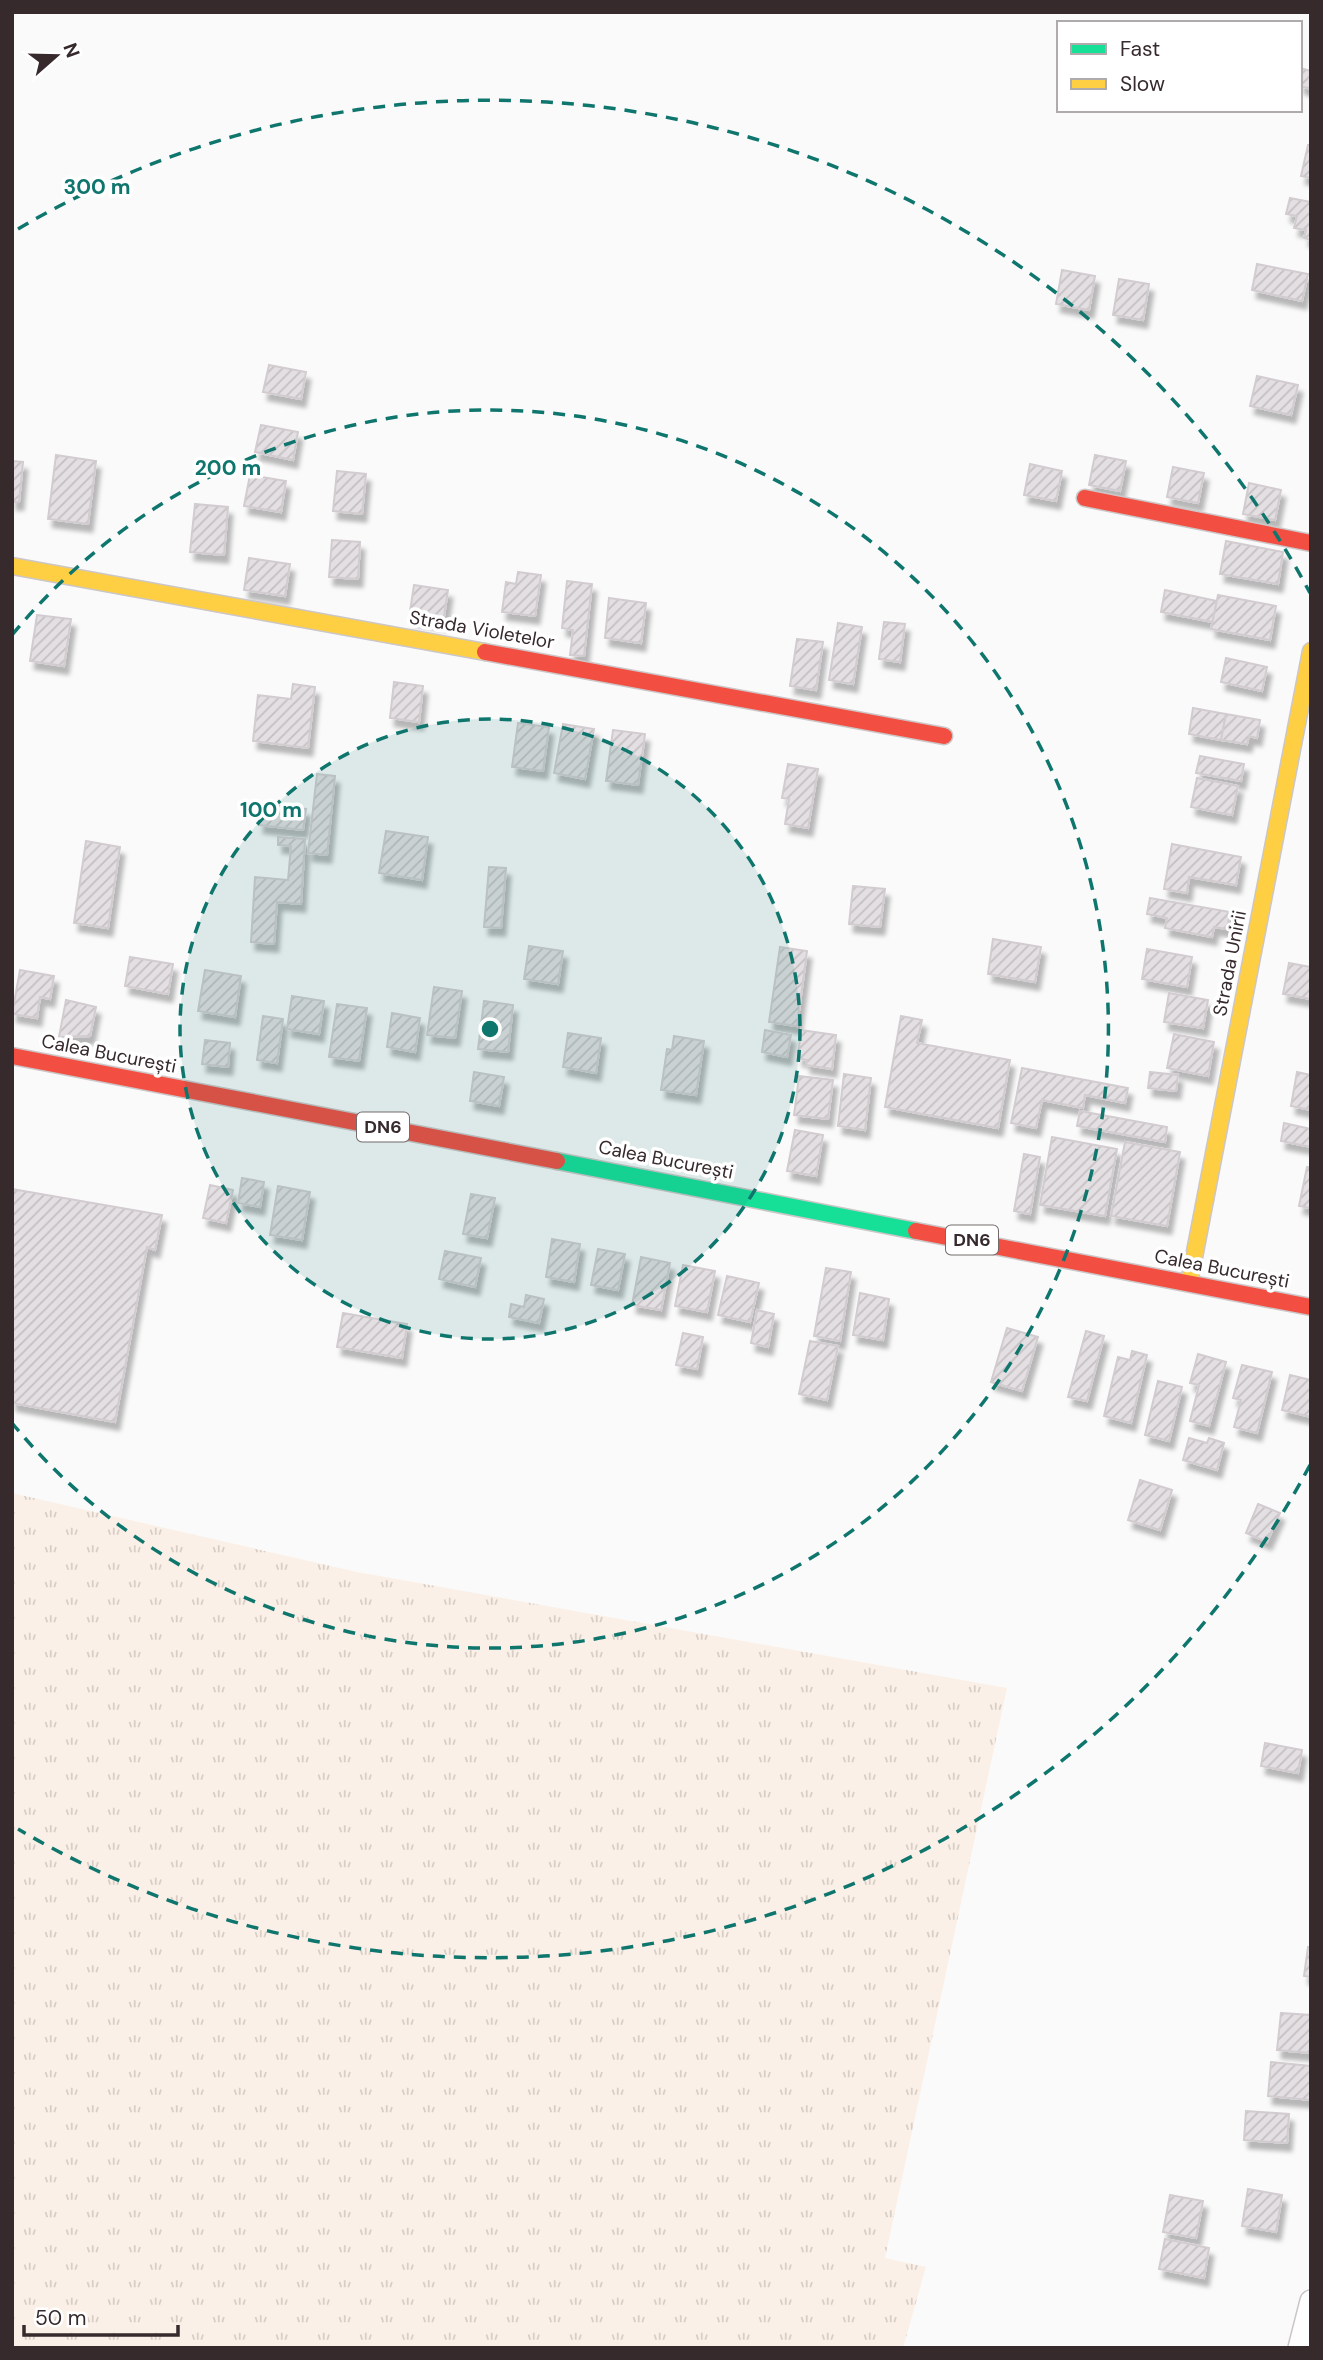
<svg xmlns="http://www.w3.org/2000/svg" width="1323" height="2360" font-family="'DM Sans',sans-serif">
<defs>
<pattern id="grass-tufts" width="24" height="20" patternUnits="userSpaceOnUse" patternTransform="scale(1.75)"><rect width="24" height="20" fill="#fbf0e7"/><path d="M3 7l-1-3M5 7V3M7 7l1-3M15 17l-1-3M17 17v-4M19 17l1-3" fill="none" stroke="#d8cec6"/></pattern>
<pattern id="building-hatch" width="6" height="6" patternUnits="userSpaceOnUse" patternTransform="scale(1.75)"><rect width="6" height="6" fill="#e4dfe2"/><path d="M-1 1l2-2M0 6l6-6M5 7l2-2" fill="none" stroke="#c4c0c2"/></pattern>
<filter id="shadow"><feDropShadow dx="4.5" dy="8" stdDeviation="2" flood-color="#0004"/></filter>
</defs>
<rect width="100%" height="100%" fill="#fafafa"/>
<path fill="url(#grass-tufts)" d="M12 1493 357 1572 1007 1688 885 2258 926 2267 903 2348H12Z"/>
<g fill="url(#building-hatch)" stroke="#d2ccd0" stroke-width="2" filter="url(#shadow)">
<path d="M1300 68 1311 71V89L1300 86Z"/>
<path d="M1308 145H1311V178L1301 176Z"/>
<path d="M1290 198 1311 202V240L1304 238 1306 230 1294 228 1297 216 1286 214Z"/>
<path d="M1257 264 1308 274 1302 301 1252 290Z"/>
<path d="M1062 270 1095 276 1089 310 1056 304Z"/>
<path d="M1119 279 1149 284 1143 320 1113 315Z"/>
<path d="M269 365 306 372 301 399 263 392Z"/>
<path d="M1257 376 1298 385 1291 415 1250 406Z"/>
<path d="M261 425 298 432 293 460 255 452Z"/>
<path d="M56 455 96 461 88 524 48 519Z"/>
<path d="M1095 455 1126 461 1120 491 1089 485Z"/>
<path d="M12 461 23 462 19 502H12Z"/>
<path d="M1030 464 1062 471 1056 501 1024 495Z"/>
<path d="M1173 467 1204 473 1198 503 1167 497Z"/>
<path d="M337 471 366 474 362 514 333 511Z"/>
<path d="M250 475 286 481 281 512 244 506Z"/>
<path d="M1249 483 1281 490 1275 520 1243 514Z"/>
<path d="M195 504 228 507 224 555 190 552Z"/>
<path d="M332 540 360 542 358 579 329 577Z"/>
<path d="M1226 541 1283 552 1278 584 1220 574Z"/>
<path d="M249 558 290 564 285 596 244 590Z"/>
<path d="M518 572 541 575 535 616 502 612 506 582 516 584Z"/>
<path d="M567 581 592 584 584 656 570 655 573 630 562 628Z"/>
<path d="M414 585 448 590 443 623 409 618Z"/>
<path d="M1165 590 1217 601 1213 622 1161 612Z"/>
<path d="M1218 595 1276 606 1270 640 1211 629Z"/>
<path d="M609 598 646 603 641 643 605 638Z"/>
<path d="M37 615 71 619 64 666 30 661Z"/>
<path d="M884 622 905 624 900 662 879 659Z"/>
<path d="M838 623 862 627 853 684 829 680Z"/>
<path d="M797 639 823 642 816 690 790 686Z"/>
<path d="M1226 658 1267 667 1262 691 1221 682Z"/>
<path d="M394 682 423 686 419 722 390 718Z"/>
<path d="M293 684 315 687 308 748 253 741 258 695 291 699Z"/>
<path d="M1193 708 1226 714 1221 740 1189 734Z"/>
<path d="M1226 714 1260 720 1257 738 1249 736 1247 744 1221 740Z"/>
<path d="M518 723 549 727 543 771 512 767Z"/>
<path d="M563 724 594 729 585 779 554 773Z"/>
<path d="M613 730 645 734 638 785 606 781Z"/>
<path d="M1200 756 1244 764 1241 781 1196 773Z"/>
<path d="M788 764 818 769 808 828 785 824 789 799 782 798Z"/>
<path d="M317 774 335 776 327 855 308 853Z"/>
<path d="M1197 778 1238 786 1232 815 1191 807Z"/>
<path d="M261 804 306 809 303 830 259 825Z"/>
<path d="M386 831 428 837 422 880 379 873Z"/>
<path d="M278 837 305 839 301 904 277 902 274 944 251 942 255 877 288 880 291 846 278 845Z"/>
<path d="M86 841 120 847 108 928 74 923Z"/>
<path d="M1172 844 1241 857 1236 885 1189 877 1187 893 1164 889Z"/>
<path d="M489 867 506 868 501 928 484 927Z"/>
<path d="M853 886 885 889 880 927 849 924Z"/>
<path d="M1150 898 1230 912 1227 929 1214 927 1212 937 1165 928 1167 918 1147 914Z"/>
<path d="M993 939 1041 947 1035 982 988 974Z"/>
<path d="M529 946 563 951 558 984 524 979Z"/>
<path d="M780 947 807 951 797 1026 769 1022Z"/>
<path d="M1147 949 1192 957 1187 987 1142 979Z"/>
<path d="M130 957 173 964 168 994 125 986Z"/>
<path d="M1289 963 1311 967V999L1283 994Z"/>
<path d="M20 970 54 976 50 999 40 997 37 1018 12 1014Z"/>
<path d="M205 970 241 976 235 1017 198 1011Z"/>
<path d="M434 987 462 991 455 1038 427 1035Z"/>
<path d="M1169 993 1208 1000 1203 1028 1164 1022Z"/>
<path d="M292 996 324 1001 319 1034 287 1029Z"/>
<path d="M66 1000 96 1007 90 1036 59 1037Z"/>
<path d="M484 1001 513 1005 508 1052 478 1049Z"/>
<path d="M337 1004 367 1008 359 1061 329 1057Z"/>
<path d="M392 1013 420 1018 415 1052 387 1047Z"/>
<path d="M263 1016 283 1019 277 1063 257 1060Z"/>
<path d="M901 1016 922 1020 917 1043 1010 1060 998 1128 885 1107Z"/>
<path d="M765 1030 791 1035 787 1057 762 1052Z"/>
<path d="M801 1030 836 1035 832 1069 806 1065 807 1060 798 1058Z"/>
<path d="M568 1033 601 1038 596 1073 563 1067Z"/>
<path d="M1174 1034 1214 1042 1208 1076 1167 1068Z"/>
<path d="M674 1036 704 1041 696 1095 661 1090 667 1049 672 1050Z"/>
<path d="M205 1040 230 1043 228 1067 202 1064Z"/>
<path d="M1022 1068 1128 1088 1125 1103 1085 1095 1083 1108 1042 1100 1036 1128 1011 1123Z"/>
<path d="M474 1072 504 1077 499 1106 470 1101Z"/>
<path d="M1150 1072 1178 1075 1176 1091 1148 1088Z"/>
<path d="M1297 1072 1311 1075V1110L1291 1106Z"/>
<path d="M844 1074 871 1078 865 1130 838 1126Z"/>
<path d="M799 1076 833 1080 828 1119 794 1115Z"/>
<path d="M1080 1111 1167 1127 1165 1142 1077 1126Z"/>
<path d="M1284 1123 1311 1129V1147L1281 1141Z"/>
<path d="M795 1130 823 1135 816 1176 787 1171Z"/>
<path d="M1052 1137 1117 1149 1105 1216 1040 1205Z"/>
<path d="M1125 1142 1180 1152 1167 1226 1111 1216Z"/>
<path d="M1024 1154 1040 1157 1030 1214 1014 1211Z"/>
<path d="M1307 1167 1311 1168V1208L1299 1206Z"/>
<path d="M242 1178 264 1182 260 1207 238 1203Z"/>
<path d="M210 1185 233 1190 226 1223 203 1218Z"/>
<path d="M278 1186 310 1192 302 1240 270 1235Z"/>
<path d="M12 1189 162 1215 155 1250 147 1247 115 1422 12 1403Z"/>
<path d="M471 1194 495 1198 487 1238 463 1234Z"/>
<path d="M552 1239 580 1244 574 1282 546 1277Z"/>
<path d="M598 1249 625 1254 618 1290 591 1285Z"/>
<path d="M445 1251 481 1258 475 1287 439 1279Z"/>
<path d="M641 1257 670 1263 661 1310 632 1305Z"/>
<path d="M683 1265 715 1271 707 1312 675 1306Z"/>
<path d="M826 1268 851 1272 840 1341 814 1336Z"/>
<path d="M727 1276 759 1283 750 1322 718 1315Z"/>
<path d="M860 1293 889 1299 883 1340 853 1335Z"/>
<path d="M526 1295 544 1299 539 1323 509 1317 511 1304 524 1307Z"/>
<path d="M757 1310 774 1314 768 1347 751 1343Z"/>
<path d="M343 1313 407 1324 402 1358 337 1347Z"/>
<path d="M1007 1328 1038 1337 1022 1391 991 1382Z"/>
<path d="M1086 1331 1104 1336 1087 1401 1068 1397Z"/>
<path d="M683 1333 703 1337 697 1369 676 1365Z"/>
<path d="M810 1341 838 1346 827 1400 799 1394Z"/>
<path d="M1132 1351 1147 1355 1131 1423 1104 1416 1118 1357 1130 1360Z"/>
<path d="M1198 1354 1226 1362 1209 1426 1190 1421 1199 1385 1190 1383Z"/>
<path d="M1242 1365 1272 1372 1257 1433 1234 1427 1241 1400 1233 1398Z"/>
<path d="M1290 1375 1311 1380V1417L1282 1410Z"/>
<path d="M1158 1381 1182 1387 1169 1441 1145 1435Z"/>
<path d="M1189 1438 1207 1443 1209 1438 1224 1443 1217 1470 1183 1460Z"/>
<path d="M1140 1480 1172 1490 1160 1530 1128 1520Z"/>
<path d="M1258 1504 1280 1513 1267 1542 1246 1533Z"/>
<path d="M1265 1743 1302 1750 1298 1773 1261 1766Z"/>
<path d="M1308 1947 1311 1948V1977L1304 1976Z"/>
<path d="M1281 2013 1311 2015V2053L1277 2050Z"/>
<path d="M1271 2062 1311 2066V2100L1268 2096Z"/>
<path d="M1246 2111 1289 2114 1287 2143 1244 2140Z"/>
<path d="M1248 2189 1282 2195 1276 2232 1242 2226Z"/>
<path d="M1170 2195 1203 2201 1196 2238 1163 2232Z"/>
<path d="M1165 2239 1209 2248 1204 2278 1159 2269Z"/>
</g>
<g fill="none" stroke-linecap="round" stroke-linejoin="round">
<defs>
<path id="street" d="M1299 2348 1311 2301"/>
<path id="fast" d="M557 1161 916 1231"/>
<g id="slow">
<path d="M12 566 485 652"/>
<path d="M1189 1283 1311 651"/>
</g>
<g id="jam">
<path d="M1085 498 1311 543"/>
<path d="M485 652 944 736"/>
<path d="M12 1056 557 1161"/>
<path d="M916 1231 1311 1307"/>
</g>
</defs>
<use href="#street" stroke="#ccc6c7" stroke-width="24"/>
<use href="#fast" stroke="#ccc6c7" stroke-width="19"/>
<use href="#slow" stroke="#ccc6c7" stroke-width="19"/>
<use href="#jam" stroke="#ccc6c7" stroke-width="19"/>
<use href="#street" stroke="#fefefe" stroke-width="21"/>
<use href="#fast" stroke="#16e098" stroke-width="16"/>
<use href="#slow" stroke="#ffcf43" stroke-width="16"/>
<use href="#jam" stroke="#f24e42" stroke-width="16"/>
</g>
<circle cx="490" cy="1029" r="310" fill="#0f766e" fill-opacity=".12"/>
<g fill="none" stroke="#0f766e" stroke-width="3.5" stroke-dasharray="12 9">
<circle cx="490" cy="1029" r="310"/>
<path d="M12 635A619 619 0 1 1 12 1423"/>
<path d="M1310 1465A929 929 0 0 1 18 1829M18 229A929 929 0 0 1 1310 593"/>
</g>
<g text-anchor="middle" stroke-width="7" stroke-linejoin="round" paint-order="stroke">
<g fill="#fff" stroke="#736a6b" stroke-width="2">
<rect x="357" y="1112.5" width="52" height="29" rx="5"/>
<rect x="946" y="1225.5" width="52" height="29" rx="5"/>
</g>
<g font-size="18" font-weight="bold" fill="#372a2c">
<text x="383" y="1133">DN6</text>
<text x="972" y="1246">DN6</text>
</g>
<g font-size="19" fill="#372a2c" stroke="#fff">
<text transform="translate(482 629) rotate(10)" y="7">Strada Violetelor</text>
<text transform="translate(1229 963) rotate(-79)" y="7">Strada Unirii</text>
<text transform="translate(109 1053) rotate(11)" y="7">Calea București</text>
<text transform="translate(666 1159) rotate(11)" y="7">Calea București</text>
<text transform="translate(1222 1268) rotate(11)" y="7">Calea București</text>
</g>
</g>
<circle cx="490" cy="1029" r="10" fill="#0f766e" stroke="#fff" stroke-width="3.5"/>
<g font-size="21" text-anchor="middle" font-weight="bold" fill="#0f766e" stroke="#fff" stroke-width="7" stroke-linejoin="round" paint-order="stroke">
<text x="97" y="194">300 m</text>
<text x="228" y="475">200 m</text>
<text x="271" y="817">100 m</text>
</g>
<rect width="1323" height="2360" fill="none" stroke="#372a2c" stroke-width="28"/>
<rect x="1057" y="21" width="245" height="91" fill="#ffffff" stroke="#afaaab" stroke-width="2"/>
<rect x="1071" y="44" width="35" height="10" fill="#16e098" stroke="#afaaab" stroke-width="2"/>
<text x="1120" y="56" font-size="21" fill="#372a2c">Fast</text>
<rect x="1071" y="79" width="35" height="10" fill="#ffcf43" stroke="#afaaab" stroke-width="2"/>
<text x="1120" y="91" font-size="21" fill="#372a2c">Slow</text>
<g transform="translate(56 56) rotate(70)" stroke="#ffffff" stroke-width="5" paint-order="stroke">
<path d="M0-5L12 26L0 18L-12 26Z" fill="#372a2c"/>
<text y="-10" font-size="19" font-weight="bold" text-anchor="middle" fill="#372a2c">N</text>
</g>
<path d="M24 2325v10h154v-10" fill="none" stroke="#372a2c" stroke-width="3.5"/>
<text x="35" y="2325" font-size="21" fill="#372a2c" stroke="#ffffff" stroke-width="5" paint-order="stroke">50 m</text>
</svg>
